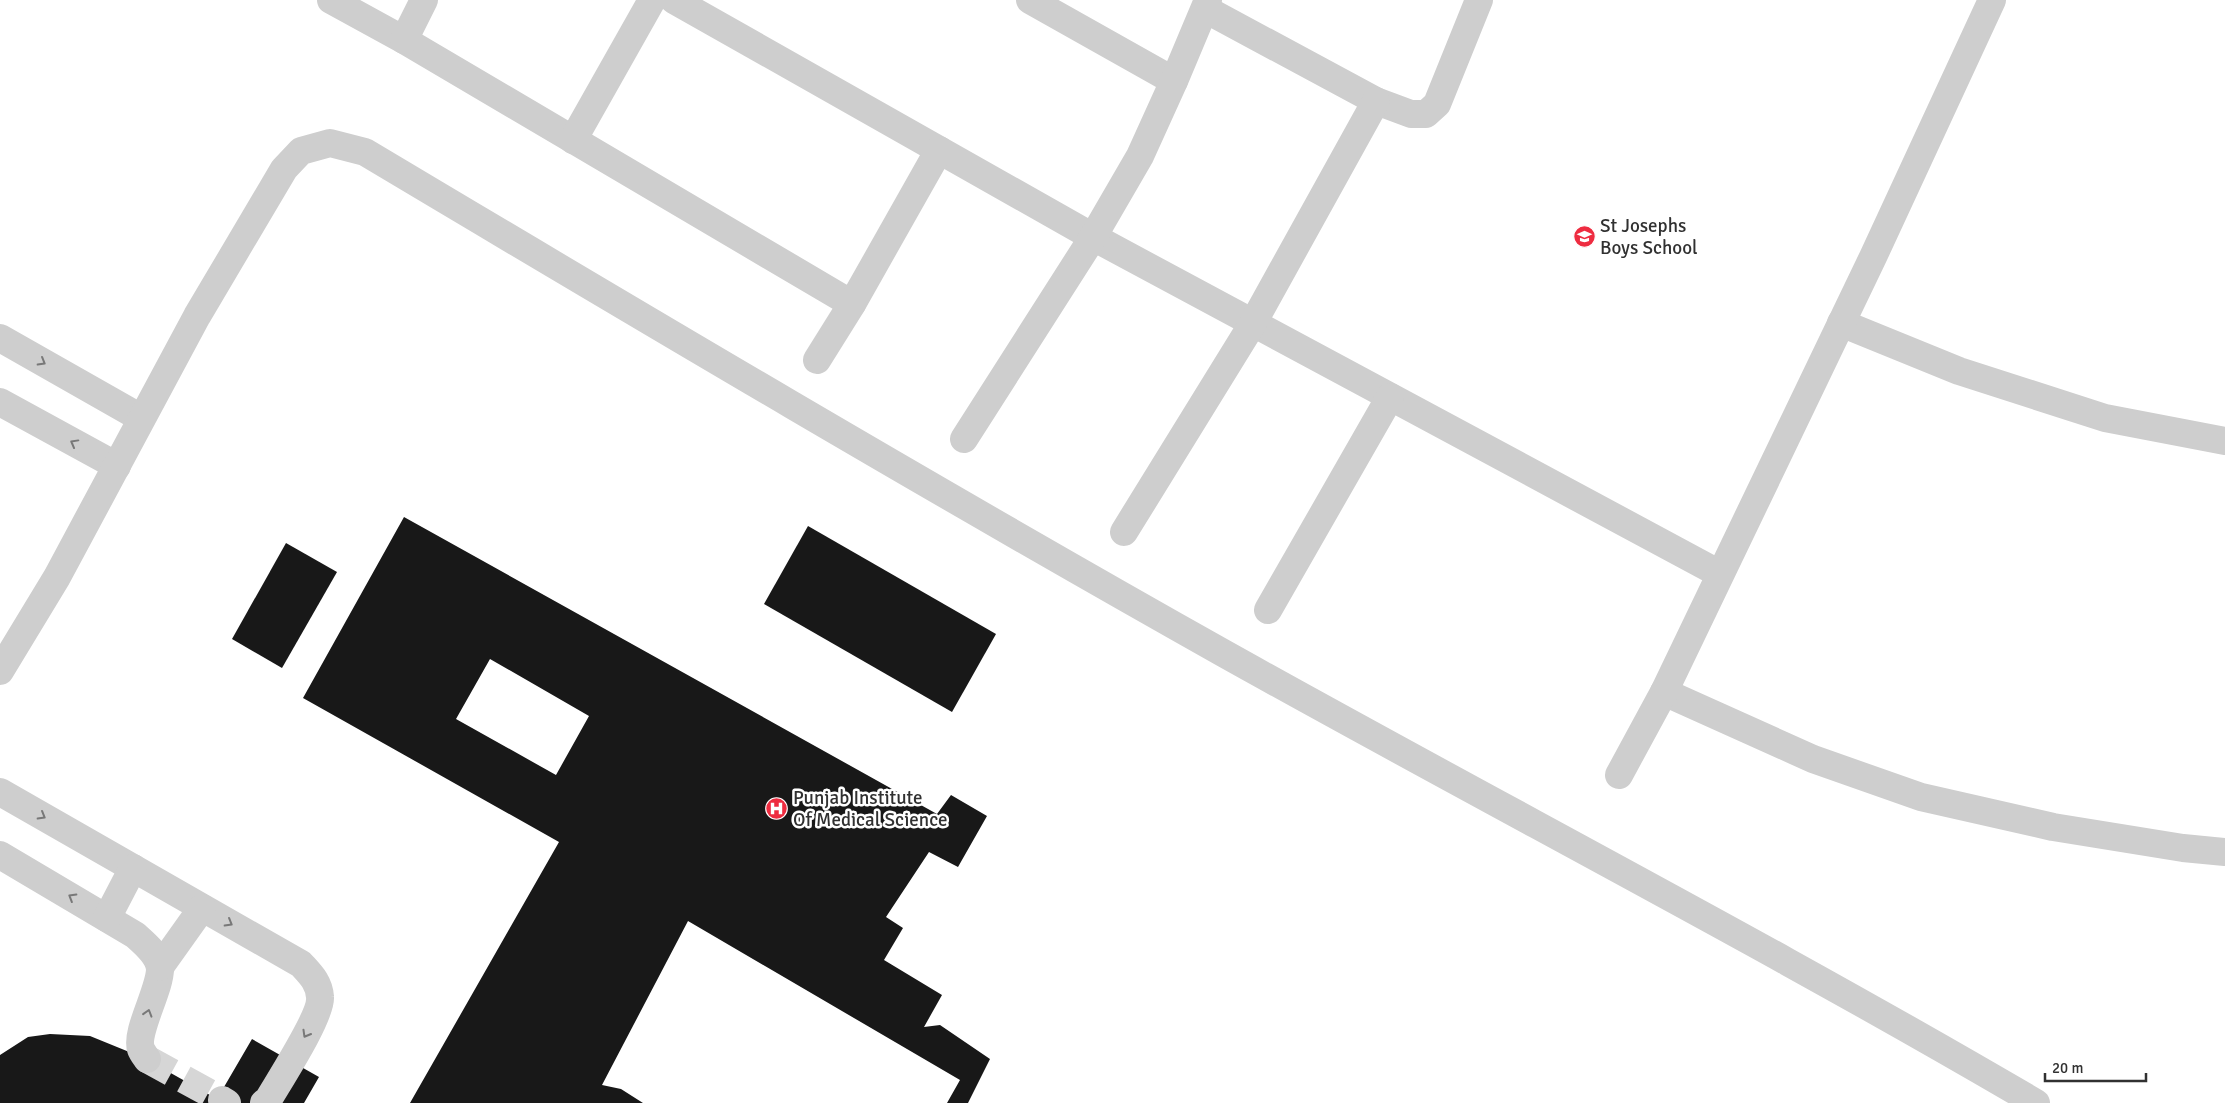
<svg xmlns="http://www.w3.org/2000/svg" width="2225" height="1103" font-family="Signika,sans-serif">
<rect width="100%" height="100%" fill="#fff"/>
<g fill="#181818" fill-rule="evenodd">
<path d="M404 517 937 814 951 795 987 816 958 867 929 852 886 917 903 928 884 960 942 995 924 1027 940 1025 990 1059 968 1103H947L960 1080 688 921 602 1085 621 1089 643 1103H410L559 842 303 698ZM490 659 589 716 556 775 456 719Z"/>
<path d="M808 526 996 634 952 712 764 604Z"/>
<path d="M286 543 337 572 282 668 232 639Z"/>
<path d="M50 1034 90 1036 144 1058 217 1099 252 1039 319 1077 304 1103H0V1055L28 1037Z"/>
</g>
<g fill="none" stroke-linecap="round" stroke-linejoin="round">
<path stroke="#d6d6d6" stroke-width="28" stroke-dasharray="28 14" stroke-linecap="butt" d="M147 1059 222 1100"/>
<g stroke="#cecece" stroke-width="28">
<path d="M331 0 404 40 852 304"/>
<path d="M674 0 1093 237 1720 574"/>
<path d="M1030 0 1174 81"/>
<path d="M1205 9 1376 101 1411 114H1426L1437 104 1479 0"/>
<path d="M404 40 424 0"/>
<path d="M573 140 652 0"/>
<path d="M1841 323 1959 371 2105 418 2225 441"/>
<path d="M0 338 141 418"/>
<path d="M817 360 852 304 939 150"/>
<path d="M0 402 117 466"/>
<path d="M964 439 1093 237 1140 156 1174 81 1208 0"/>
<path d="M1124 532 1253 323 1376 101"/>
<path d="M1268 610 1390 397"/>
<path d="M0 671 57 577 197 316 284 169 301 151 330 143 365 152C650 322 935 491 1225 654 1495 805 1770 947 2036 1103"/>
<path d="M1664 692 1813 759 1921 797 2053 827 2183 848 2225 852"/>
<path d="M1619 775 1664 692 1873 257 1992 0"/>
<path d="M0 792 301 964C310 974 319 982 320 997 322 1015 279 1081 268 1100L264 1103"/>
<path d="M0 855 135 935C144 943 159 955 160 969 160 990 135 1032 141 1049 142 1052 145 1056 147 1059"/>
<path d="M107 918 133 868"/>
<path d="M160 967 202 908"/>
<path d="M222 1100 227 1103"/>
</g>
</g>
<defs><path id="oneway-chevron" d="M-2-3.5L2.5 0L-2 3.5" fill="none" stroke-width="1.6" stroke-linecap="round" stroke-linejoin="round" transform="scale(1.25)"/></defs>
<g stroke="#787878">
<use href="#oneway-chevron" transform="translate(42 362) rotate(30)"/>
<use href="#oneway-chevron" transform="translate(74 443) rotate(-151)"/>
<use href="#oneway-chevron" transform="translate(42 816) rotate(30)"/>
<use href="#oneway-chevron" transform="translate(72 897) rotate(-149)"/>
<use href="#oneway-chevron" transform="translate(229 923) rotate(30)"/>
<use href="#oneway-chevron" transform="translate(148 1013) rotate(-73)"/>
<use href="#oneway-chevron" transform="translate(306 1034) rotate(120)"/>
</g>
<defs>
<symbol id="school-disc" viewBox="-11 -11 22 22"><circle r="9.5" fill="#ee2c40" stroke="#fff"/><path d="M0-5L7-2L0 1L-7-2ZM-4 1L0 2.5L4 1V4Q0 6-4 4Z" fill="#fff"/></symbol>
<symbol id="hospital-disc" viewBox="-11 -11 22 22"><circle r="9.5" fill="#ee2c40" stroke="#fff"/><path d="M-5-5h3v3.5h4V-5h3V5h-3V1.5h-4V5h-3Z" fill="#fff"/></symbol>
</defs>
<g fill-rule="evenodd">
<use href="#school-disc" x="1572" y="224" width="25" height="25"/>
<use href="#hospital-disc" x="764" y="796" width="25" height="25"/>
</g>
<g text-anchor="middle" stroke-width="5" stroke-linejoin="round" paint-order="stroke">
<g font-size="19" fill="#313131" stroke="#fff" text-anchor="start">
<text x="1600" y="232">St Josephs<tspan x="1600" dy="22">Boys School</tspan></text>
<text x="793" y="804">Punjab Institute<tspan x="793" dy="22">Of Medical Science</tspan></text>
</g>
</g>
<path d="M2045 1073v8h101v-8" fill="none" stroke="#313131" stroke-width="2.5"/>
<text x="2052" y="1073" font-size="15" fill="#313131" stroke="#ffffff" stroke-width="4" paint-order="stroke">20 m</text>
</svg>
